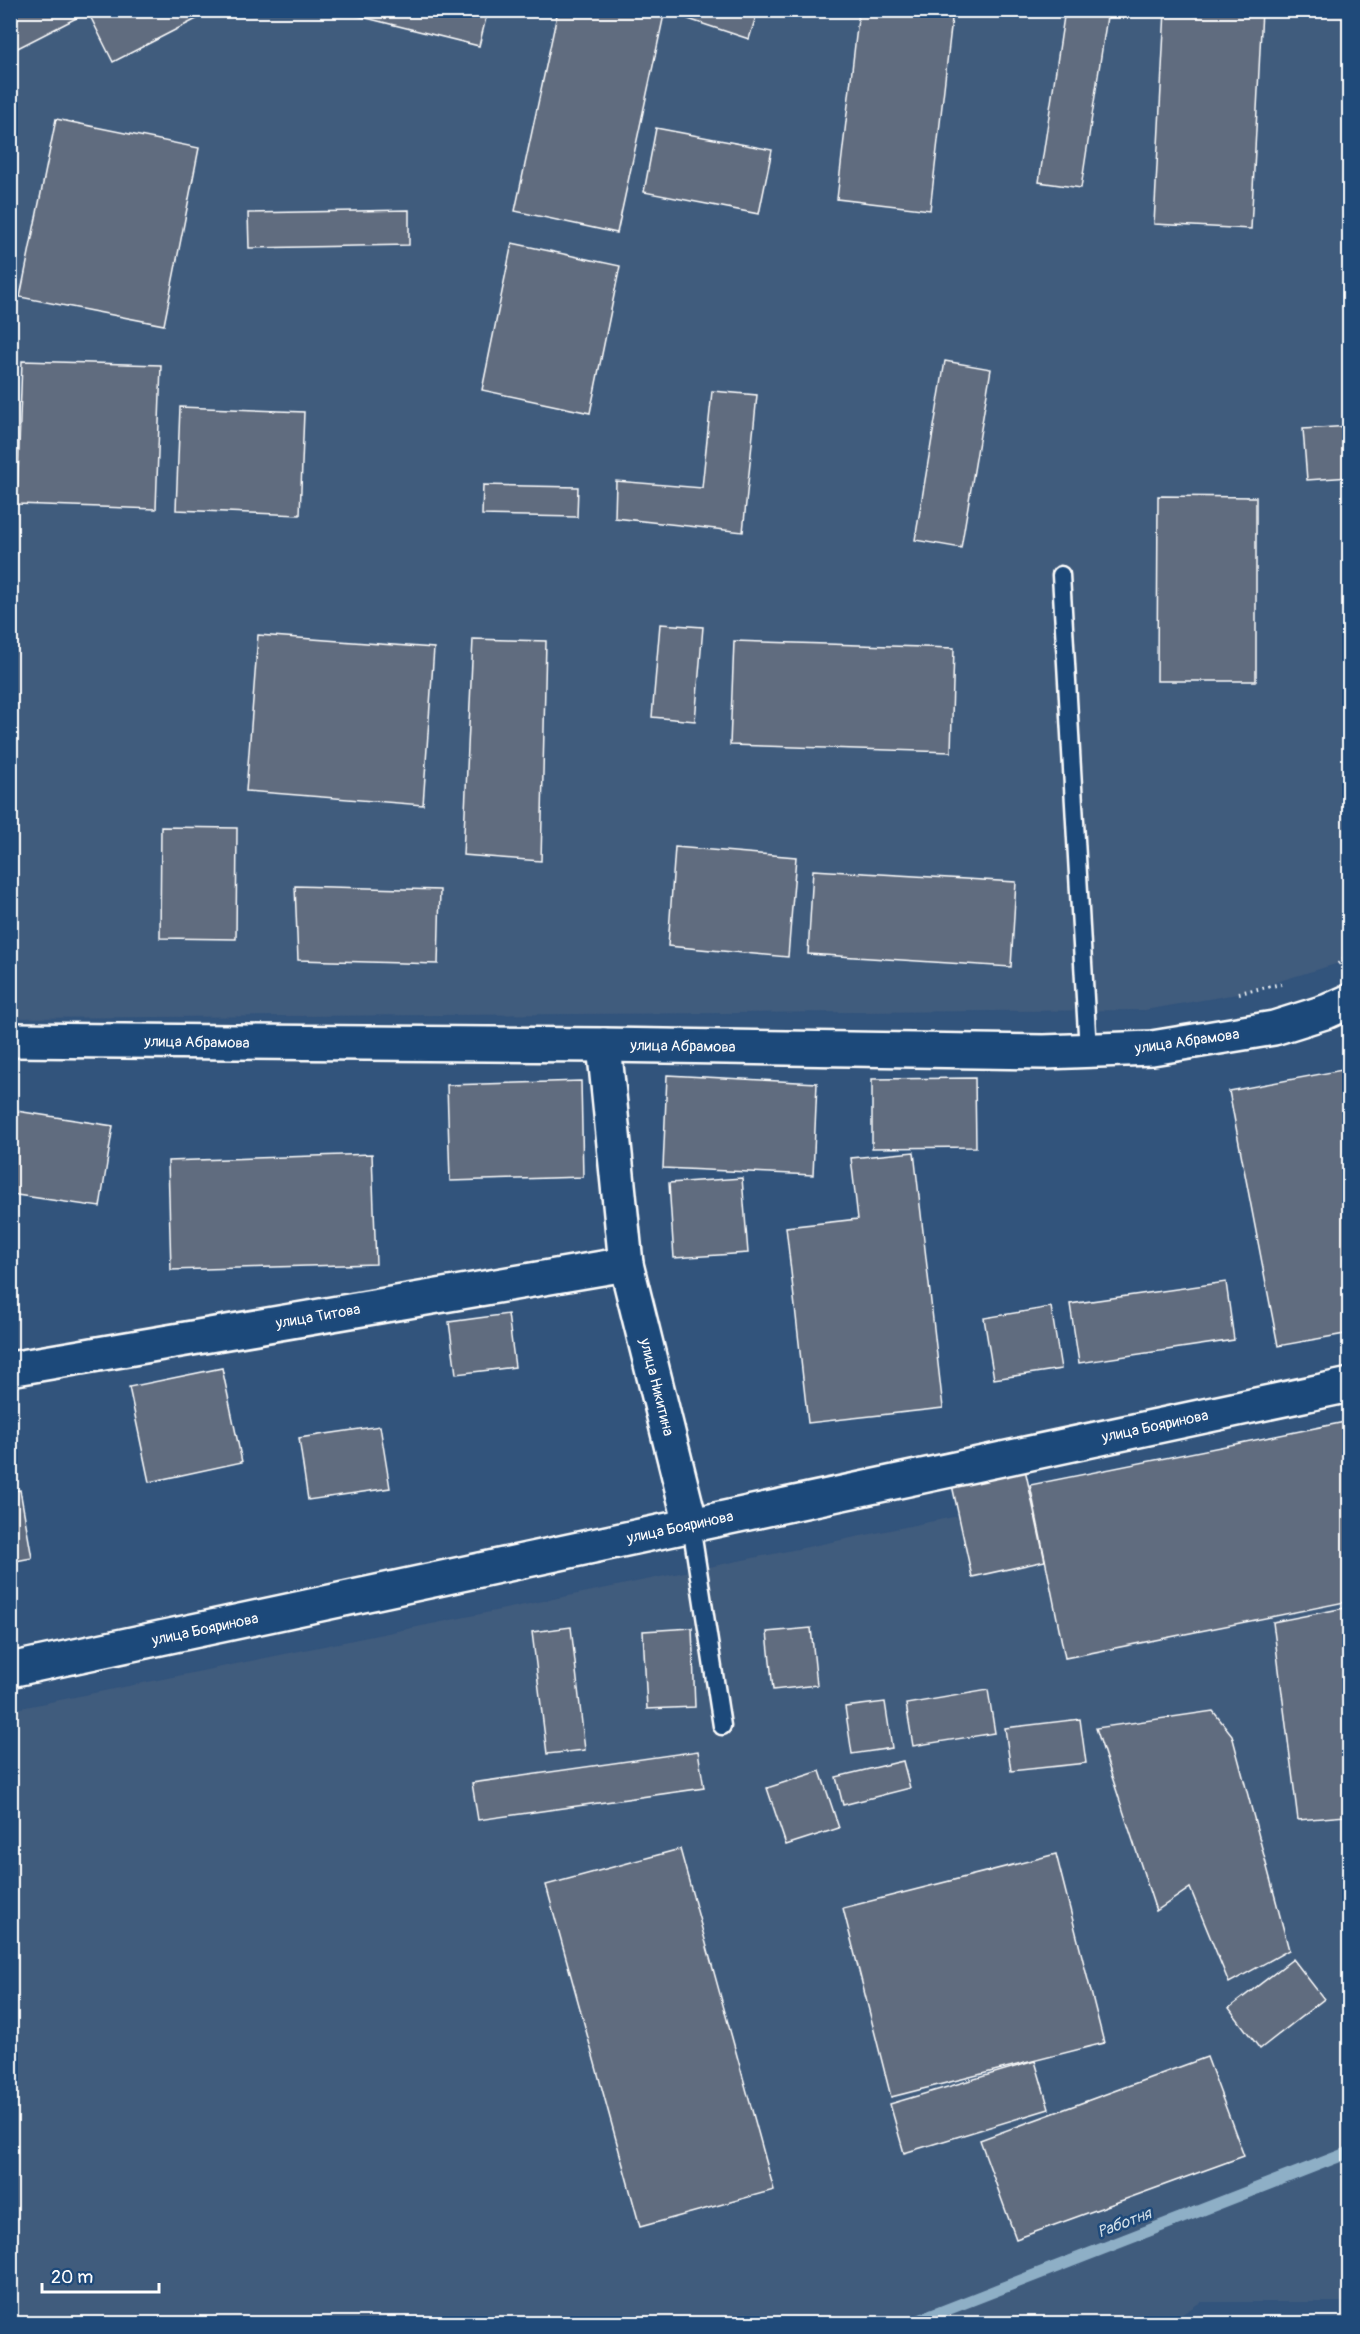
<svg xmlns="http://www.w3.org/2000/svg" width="1360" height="2334" font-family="Pangolin,sans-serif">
<rect width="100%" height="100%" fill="#32547c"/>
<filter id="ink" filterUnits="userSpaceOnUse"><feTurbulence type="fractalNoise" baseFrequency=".0167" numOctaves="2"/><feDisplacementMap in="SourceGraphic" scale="12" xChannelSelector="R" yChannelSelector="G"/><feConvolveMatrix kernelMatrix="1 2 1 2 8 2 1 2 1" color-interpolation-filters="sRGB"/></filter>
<g filter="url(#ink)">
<g fill="#405b7d">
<path d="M10 11H1349V960L1237 994 1145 1010 11 1018Z"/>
<path d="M1349 1436V2302H1201L1167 2324H11V1710Z"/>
</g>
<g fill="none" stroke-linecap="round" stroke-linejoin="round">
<path stroke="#8eafc6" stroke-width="12" d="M910 2324 1350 2152"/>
</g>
<g fill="#606c7f" stroke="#fff" stroke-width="1.5">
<path d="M10 10H214L113 62 88 12 10 52Z"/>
<path d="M334 10H488L479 46Z"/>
<path d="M558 10H665L617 233 515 211Z"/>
<path d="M690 10H758L749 39 688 19Z"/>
<path d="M859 10H953L930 210 837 199Z"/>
<path d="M1065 10H1108L1081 188 1039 182Z"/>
<path d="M1165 10H1262L1251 229 1154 224Z"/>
<path d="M56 119 199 148 164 325 20 297Z"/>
<path d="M656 128 772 150 759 214 644 192Z"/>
<path d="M409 210V245L249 248 248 213Z"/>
<path d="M512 243 620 266 590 413 482 390Z"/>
<path d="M22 361 161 365 156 509 17 504Z"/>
<path d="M945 361 991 369 961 548 915 540Z"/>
<path d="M712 391 757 395 743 532 615 518 616 481 702 488Z"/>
<path d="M180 407 304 412 300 515 176 510Z"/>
<path d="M1350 426V477L1307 480 1303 429Z"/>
<path d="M483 485 578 487 577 517 482 515Z"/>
<path d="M1158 496 1256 497V681H1157Z"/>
<path d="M660 624 703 627 695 721 652 717Z"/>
<path d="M258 635 434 648 423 805 246 791Z"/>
<path d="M473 639 546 641 541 861 463 855Z"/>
<path d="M734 641 954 648 951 752 730 745Z"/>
<path d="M161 827 237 828 236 939 160 938Z"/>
<path d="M675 847 796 857 788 957 668 946Z"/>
<path d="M813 870 1016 882 1011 967 808 954Z"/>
<path d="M295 886 440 890 438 964 298 960Z"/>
<path d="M1342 1070 1350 1111V1333L1278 1346 1229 1091Z"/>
<path d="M667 1075 817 1083 813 1175 663 1168Z"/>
<path d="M975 1078 976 1147 872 1148V1079Z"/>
<path d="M581 1081 583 1177 450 1181 447 1085Z"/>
<path d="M10 1110 113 1126 100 1207 10 1194Z"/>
<path d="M914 1152 943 1408 808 1423 786 1227 858 1219 851 1158Z"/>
<path d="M372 1154 376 1264 171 1270 168 1161Z"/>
<path d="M742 1178 748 1253 674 1258 669 1183Z"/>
<path d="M1226 1282 1234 1340 1079 1363 1070 1304Z"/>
<path d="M1051 1307 1061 1369 994 1379 984 1318Z"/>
<path d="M508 1314 515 1367 456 1374 449 1322Z"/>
<path d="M222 1368 242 1462 149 1482 129 1387Z"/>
<path d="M1350 1421V1601L1065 1658 1030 1485Z"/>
<path d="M380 1426 390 1488 308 1500 299 1438Z"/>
<path d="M1025 1469 1045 1561 972 1577 952 1485Z"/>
<path d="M20 1490 32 1558 10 1562V1491Z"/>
<path d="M1350 1607V1828L1346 1816 1298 1820 1273 1622Z"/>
<path d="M571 1627 585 1750 547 1754 532 1632Z"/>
<path d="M692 1628 695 1707 647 1709 643 1631Z"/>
<path d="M811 1628 817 1685 773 1690 767 1632Z"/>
<path d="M988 1690 995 1733 913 1746 906 1704Z"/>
<path d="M885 1702 892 1748 852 1754 845 1707Z"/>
<path d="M1213 1711 1232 1735 1289 1950 1229 1983 1190 1888 1156 1911 1096 1728Z"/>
<path d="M1080 1719 1086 1763 1011 1771 1005 1728Z"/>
<path d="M698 1751 704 1788 478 1820 472 1783Z"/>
<path d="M903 1761 910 1788 843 1805 836 1777Z"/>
<path d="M820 1771 839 1828 786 1845 767 1788Z"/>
<path d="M680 1849 774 2190 640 2227 546 1885Z"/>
<path d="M1056 1854 1104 2043 891 2097 843 1908Z"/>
<path d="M1293 1959 1324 1999 1260 2049 1229 2008Z"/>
<path d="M1207 2057 1244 2156 1016 2239 980 2140Z"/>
<path d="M1035 2061 1049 2109 904 2153 890 2104Z"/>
</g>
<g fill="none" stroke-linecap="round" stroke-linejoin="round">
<defs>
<g id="service">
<path d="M1061 575 1088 1051"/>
<path d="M691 1525 722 1726"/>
</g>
<g id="minor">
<path d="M604 1045 626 1264 691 1525"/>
<path d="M10 1369 626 1264"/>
<path d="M10 1670 1350 1385"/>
</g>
<path id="tertiary" d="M10 1040 604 1045 1044 1052 1152 1048 1274 1028 1328 1011 1350 1001"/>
</defs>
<use href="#service" stroke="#fff" stroke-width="21"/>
<use href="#minor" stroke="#fff" stroke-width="38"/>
<use href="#tertiary" stroke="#fff" stroke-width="38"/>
<g stroke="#fff" stroke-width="4" stroke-dasharray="1.5 4.5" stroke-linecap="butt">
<path d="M1338 964 1350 955"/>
<path d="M1239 993 1281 984"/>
</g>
<use href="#service" stroke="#1f4a7a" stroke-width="16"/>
<use href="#minor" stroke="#1f4a7a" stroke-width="33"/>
<use href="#tertiary" stroke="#1f4a7a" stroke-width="33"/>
</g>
</g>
<g text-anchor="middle" stroke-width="5" stroke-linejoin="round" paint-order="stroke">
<g font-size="15" fill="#fff" stroke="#1f4a7a">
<text transform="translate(1187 1041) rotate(-8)" y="5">улица Абрамова</text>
<text transform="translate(197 1042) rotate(1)" y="5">улица Абрамова</text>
<text transform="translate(683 1046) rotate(1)" y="5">улица Абрамова</text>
<text transform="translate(318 1316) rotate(-10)" y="5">улица Титова</text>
<text transform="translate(657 1387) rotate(76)" y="5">улица Никитина</text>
<text transform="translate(1155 1426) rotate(-12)" y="5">улица Бояринова</text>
<text transform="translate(680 1527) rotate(-12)" y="5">улица Бояринова</text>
<text transform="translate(205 1629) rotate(-12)" y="5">улица Бояринова</text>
</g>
<g font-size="16" font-style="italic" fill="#d0dee7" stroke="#1f4a7a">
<text transform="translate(1124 2222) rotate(-21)" y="6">Работня</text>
</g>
</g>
<rect width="1360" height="2334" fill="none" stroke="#1f4a7a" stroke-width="36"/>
<rect x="18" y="18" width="1324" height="2298" fill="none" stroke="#fff" stroke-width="2" filter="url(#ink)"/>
<path d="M42 2283v9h117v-9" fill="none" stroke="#ffffff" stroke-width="3"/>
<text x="51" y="2283" font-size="18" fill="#ffffff" stroke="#1f4a7a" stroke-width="4.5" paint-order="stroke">20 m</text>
</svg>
